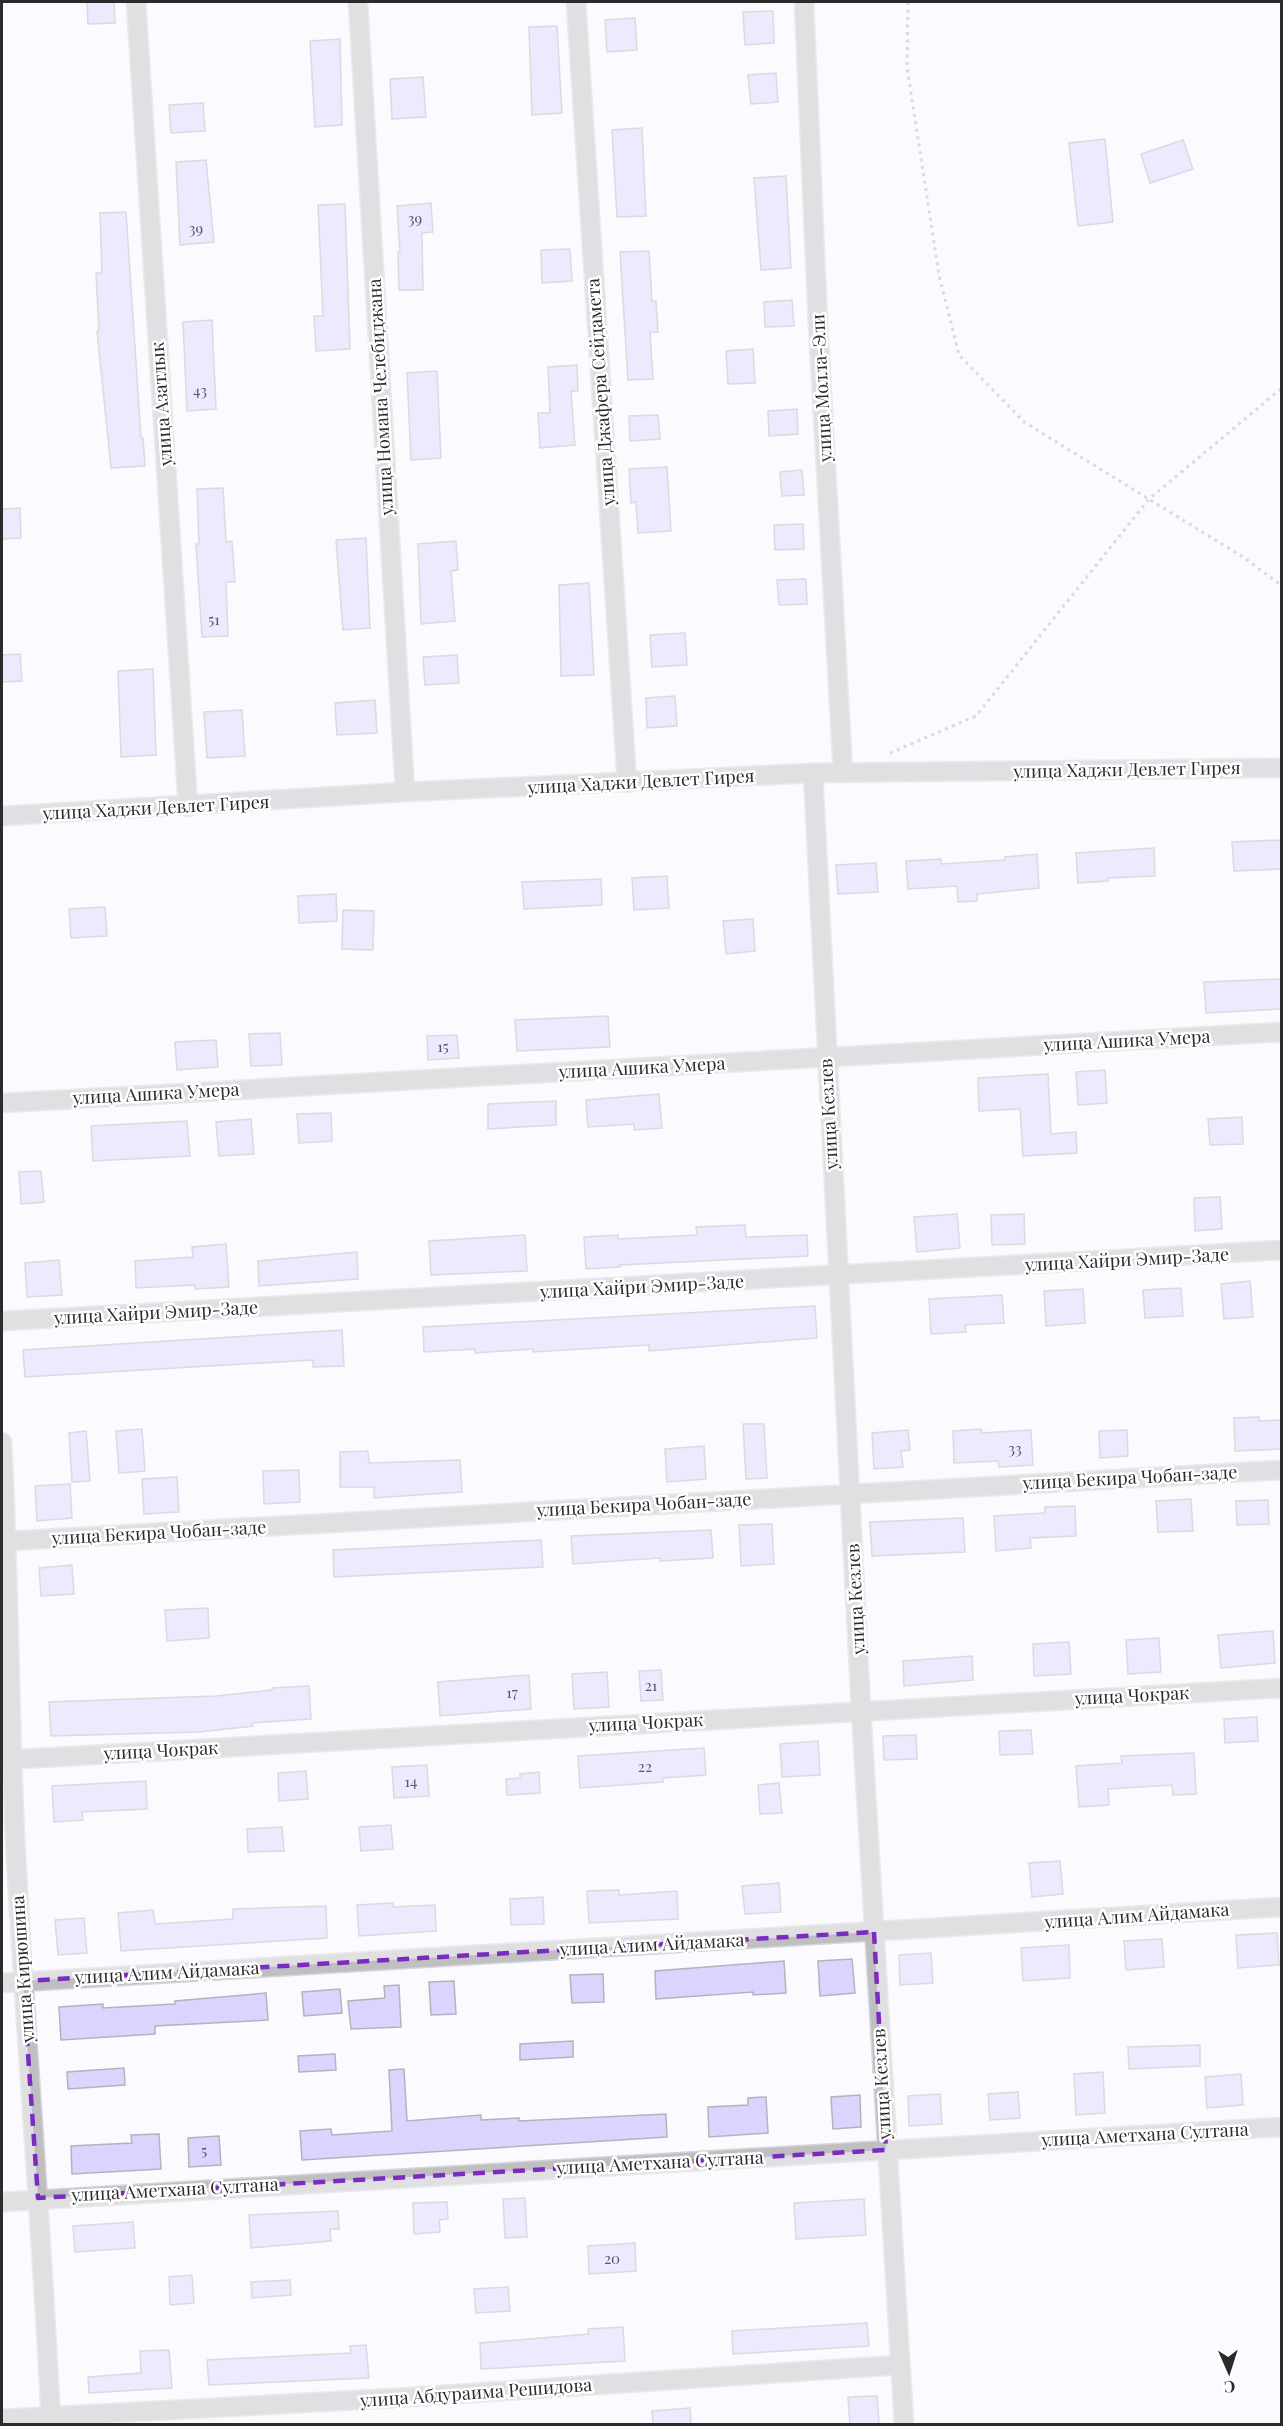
<svg xmlns="http://www.w3.org/2000/svg" width="1283" height="2426" font-family="'Playfair Display',serif">
<rect width="100%" height="100%" fill="#fbfafe"/>
<g fill="#dcd4fe" stroke="#b4b3b9" stroke-width="1.5">
<path d="M87 2H114L115 23 88 24Z"/>
<path d="M773 11 774 43 745 45 743 12Z"/>
<path d="M635 18 637 50 607 52 605 20Z"/>
<path d="M557 26 562 113 532 115 529 27Z"/>
<path d="M340 39 342 125 315 127 310 41Z"/>
<path d="M776 73 778 102 751 104 748 75Z"/>
<path d="M423 77 426 117 392 119 390 79Z"/>
<path d="M203 103 205 131 171 133 169 105Z"/>
<path d="M642 128 646 216 617 217 612 130Z"/>
<path d="M1105 139 1113 222 1078 226 1069 143Z"/>
<path d="M1183 140 1193 169 1150 183 1141 154Z"/>
<path d="M206 160 214 242 180 245 176 162Z"/>
<path d="M786 176 791 268 761 270 754 178Z"/>
<path d="M431 203 433 232 422 233 423 290H399L398 252H400L397 206Z"/>
<path d="M345 204 350 349 316 351 314 316H323L318 205Z"/>
<path d="M126 212 141 438H143L145 466 111 468 97 331 99 330 96 273H102L100 213Z"/>
<path d="M570 249 572 281 542 283 541 250Z"/>
<path d="M649 251 652 301H656L658 332H650L653 379 628 380 620 252Z"/>
<path d="M792 300 794 326 765 327 764 302Z"/>
<path d="M212 320 216 409 187 411 183 322Z"/>
<path d="M753 349 755 383 728 384 726 351Z"/>
<path d="M577 365 578 391H571L575 445 540 448 538 413H550L548 367Z"/>
<path d="M437 371 441 458 411 460 407 373Z"/>
<path d="M797 409 798 434 769 436 768 411Z"/>
<path d="M658 415 660 439 630 441 629 416Z"/>
<path d="M667 467 671 531 638 533 636 502 631 503 629 469Z"/>
<path d="M802 470 804 495 782 496 780 472Z"/>
<path d="M223 488 226 542 232 541 235 582H226L228 636 202 637 196 544H199L197 489Z"/>
<path d="M20 508 21 538 2 539V509Z"/>
<path d="M803 524 804 549 775 550 774 525Z"/>
<path d="M366 538 370 628 343 630 336 540Z"/>
<path d="M456 541 458 570 451 571 455 621 421 624 418 544Z"/>
<path d="M806 579 807 604 779 605 777 580Z"/>
<path d="M589 583 594 675 561 676 559 585Z"/>
<path d="M685 633 687 665 652 667 650 635Z"/>
<path d="M20 654 22 681 2 682V655Z"/>
<path d="M457 655 459 683 425 685 423 657Z"/>
<path d="M153 669 156 755 121 757 118 671Z"/>
<path d="M675 696 677 726 647 728 646 698Z"/>
<path d="M375 700 377 733 337 735 335 703Z"/>
<path d="M242 710 245 756 207 758 204 712Z"/>
<path d="M1281 840V869L1234 871 1232 842Z"/>
<path d="M1154 848 1155 876 1107 878 1108 881 1078 883 1076 853Z"/>
<path d="M1037 854 1039 888 977 894V901L958 902 957 886 908 889 906 861 941 859V864L1005 860V857Z"/>
<path d="M876 863 878 892 838 894 836 865Z"/>
<path d="M667 876 669 908 634 910 632 878Z"/>
<path d="M601 879 602 905 524 909 522 882Z"/>
<path d="M336 894 337 921 299 923 298 896Z"/>
<path d="M105 907 107 936 71 938 69 909Z"/>
<path d="M343 910 374 911 373 950 342 949Z"/>
<path d="M753 919 755 951 726 954 723 921Z"/>
<path d="M1281 979V1009L1206 1013 1204 982Z"/>
<path d="M608 1016 610 1047 517 1051 515 1020Z"/>
<path d="M280 1033 282 1065 251 1066 249 1034Z"/>
<path d="M457 1035 459 1058 428 1060 427 1036Z"/>
<path d="M216 1040 218 1067 177 1070 175 1042Z"/>
<path d="M1105 1070 1107 1103 1078 1105 1076 1072Z"/>
<path d="M1048 1074 1051 1134 1076 1132 1077 1153 1023 1156 1020 1109 979 1111 978 1078Z"/>
<path d="M659 1094 662 1128 634 1130V1124L588 1127 586 1100Z"/>
<path d="M556 1101V1125L488 1129V1104Z"/>
<path d="M331 1113 332 1141 299 1143 297 1114Z"/>
<path d="M1242 1117 1243 1144 1210 1145 1208 1119Z"/>
<path d="M251 1119 254 1154 219 1156 216 1122Z"/>
<path d="M187 1121 190 1156 93 1161 91 1126Z"/>
<path d="M41 1171 44 1202 21 1204 19 1172Z"/>
<path d="M1220 1197 1222 1229 1195 1231 1194 1198Z"/>
<path d="M957 1214 960 1248 917 1252 914 1217Z"/>
<path d="M1024 1214 1025 1244 992 1245 991 1215Z"/>
<path d="M745 1225 746 1237 807 1235 808 1256 620 1265V1267L586 1269 584 1237 618 1235V1239L697 1235 696 1227Z"/>
<path d="M525 1235 527 1271 431 1275 429 1241Z"/>
<path d="M226 1244 229 1287 195 1289V1285L136 1288 135 1261 193 1257 192 1247Z"/>
<path d="M357 1252 358 1279 259 1286 258 1261Z"/>
<path d="M59 1260 62 1295 27 1297 25 1263Z"/>
<path d="M1250 1281 1253 1317 1224 1319 1221 1284Z"/>
<path d="M1181 1288 1183 1316 1145 1318 1143 1290Z"/>
<path d="M1083 1289 1085 1323 1046 1326 1044 1291Z"/>
<path d="M1002 1295 1004 1323 965 1325 966 1332 931 1334 929 1299Z"/>
<path d="M815 1306 817 1338 649 1351V1345L533 1352V1349L475 1353V1349L424 1352 423 1327Z"/>
<path d="M342 1330 344 1366 313 1367V1360L25 1377 23 1350Z"/>
<path d="M1259 1417V1421L1281 1420V1449L1235 1451 1234 1418Z"/>
<path d="M743 1424H764L767 1478 746 1479Z"/>
<path d="M142 1429 145 1471 119 1473 116 1431Z"/>
<path d="M981 1429 982 1433 1031 1430 1033 1465 999 1467 998 1461 954 1463 953 1431Z"/>
<path d="M908 1430 910 1450 901 1451 903 1467 874 1469 872 1433Z"/>
<path d="M1127 1430 1128 1456 1100 1458 1099 1431Z"/>
<path d="M86 1431 90 1481 72 1482 69 1433Z"/>
<path d="M704 1446 706 1479 667 1482 665 1449Z"/>
<path d="M368 1451 369 1463 460 1460 462 1492 374 1498V1487H340V1452Z"/>
<path d="M299 1470 300 1502 264 1504 263 1471Z"/>
<path d="M177 1477 179 1512 144 1514 142 1479Z"/>
<path d="M70 1484 72 1518 37 1521 35 1486Z"/>
<path d="M1191 1499 1193 1531 1158 1532 1156 1501Z"/>
<path d="M1268 1500 1269 1524 1237 1525 1236 1501Z"/>
<path d="M1075 1506 1076 1536 1030 1538 1031 1548 996 1551 994 1516 1045 1513V1507Z"/>
<path d="M963 1518 965 1552 872 1556 870 1522Z"/>
<path d="M772 1524 774 1564 741 1566 739 1525Z"/>
<path d="M711 1530 713 1558 660 1561V1558L573 1564 571 1536Z"/>
<path d="M541 1540 543 1567 334 1577 333 1550Z"/>
<path d="M72 1565 74 1594 41 1596 39 1568Z"/>
<path d="M208 1608 209 1638 167 1641 165 1610Z"/>
<path d="M1273 1631 1275 1663 1221 1668 1218 1635Z"/>
<path d="M1159 1638 1161 1672 1128 1674 1126 1640Z"/>
<path d="M1069 1642 1071 1674 1034 1676 1033 1644Z"/>
<path d="M972 1656 973 1680 904 1686 903 1661Z"/>
<path d="M661 1670 663 1700 641 1701 639 1671Z"/>
<path d="M607 1672 609 1707 574 1709 572 1674Z"/>
<path d="M529 1675 531 1709 440 1716 438 1682Z"/>
<path d="M309 1686 311 1719 252 1723 253 1726 199 1732 51 1736 49 1702 216 1696 272 1690V1688Z"/>
<path d="M1257 1717 1258 1741 1225 1743 1224 1719Z"/>
<path d="M1031 1730 1033 1754 1000 1755 999 1731Z"/>
<path d="M916 1735 917 1759 884 1760 883 1736Z"/>
<path d="M818 1741 820 1775 782 1777 780 1744Z"/>
<path d="M704 1748 706 1775 663 1778V1782L580 1788 578 1756Z"/>
<path d="M1194 1753 1196 1794 1173 1795 1172 1785 1108 1789 1109 1805 1079 1807 1076 1766 1122 1763 1121 1756Z"/>
<path d="M427 1765 429 1796 394 1798 392 1767Z"/>
<path d="M306 1771 308 1799 279 1801 278 1773Z"/>
<path d="M539 1772 540 1793 507 1795 506 1779 520 1778V1774Z"/>
<path d="M146 1781 147 1809 82 1812 83 1820 54 1822 52 1786Z"/>
<path d="M779 1783 782 1813 760 1814 758 1785Z"/>
<path d="M391 1825 393 1849 361 1851 359 1827Z"/>
<path d="M282 1827 284 1851 248 1852 247 1829Z"/>
<path d="M1060 1861 1063 1894 1032 1897 1029 1863Z"/>
<path d="M779 1883 781 1912 745 1914 742 1886Z"/>
<path d="M619 1890V1895L677 1891 678 1919 589 1923 587 1891Z"/>
<path d="M543 1897 544 1924 511 1925 510 1899Z"/>
<path d="M393 1903V1907L435 1905 436 1931 359 1936 357 1905Z"/>
<path d="M326 1906 327 1938 121 1951 118 1913 153 1910 155 1924 233 1919V1909Z"/>
<path d="M84 1918 87 1953 58 1955 55 1920Z"/>
<path d="M1277 1933 1279 1965 1238 1968 1236 1935Z"/>
<path d="M1162 1939 1164 1967 1126 1970 1124 1941Z"/>
<path d="M1069 1945 1070 1978 1023 1981 1021 1948Z"/>
<path d="M931 1953 933 1983 900 1985 899 1955Z"/>
<path d="M852 1959 855 1993 820 1996 818 1961Z"/>
<path d="M784 1961 786 1993 753 1995V1992L656 1999 655 1971Z"/>
<path d="M603 1974 604 2002 572 2003 570 1975Z"/>
<path d="M454 1981 456 2014 431 2015 429 1982Z"/>
<path d="M399 1985 401 2027 351 2029 348 2001 385 1998 384 1986Z"/>
<path d="M340 1989 342 2013 304 2016 302 1992Z"/>
<path d="M266 1993 268 2020 155 2026V2034L61 2040 59 2007 103 2004V2008L175 2004V2001Z"/>
<path d="M573 2041V2057L520 2060V2044Z"/>
<path d="M1200 2045V2066L1129 2069 1128 2047Z"/>
<path d="M335 2054 336 2070 299 2072 298 2056Z"/>
<path d="M124 2068 125 2085 68 2089 67 2072Z"/>
<path d="M404 2069 407 2121 481 2115V2120L519 2118V2121L666 2114 667 2137 302 2160 300 2131 331 2129 332 2135 392 2131 389 2070Z"/>
<path d="M1103 2072 1105 2113 1076 2115 1074 2074Z"/>
<path d="M1241 2074 1243 2105 1207 2108 1205 2077Z"/>
<path d="M1018 2092 1020 2118 990 2120 988 2094Z"/>
<path d="M940 2094 942 2124 909 2126 908 2096Z"/>
<path d="M860 2095 861 2127 833 2129 831 2097Z"/>
<path d="M766 2097 768 2133 709 2137 708 2107 748 2105V2098Z"/>
<path d="M159 2134 161 2169 72 2174 71 2146 132 2143 131 2135Z"/>
<path d="M219 2136 221 2165 189 2167 188 2138Z"/>
<path d="M525 2198 527 2237 505 2238 503 2199Z"/>
<path d="M864 2199 866 2235 796 2239 794 2203Z"/>
<path d="M447 2202 448 2219 439 2220 440 2232 414 2234 413 2203Z"/>
<path d="M338 2211 339 2229H330L331 2241 251 2248 249 2215Z"/>
<path d="M133 2222 135 2248 75 2252 73 2226Z"/>
<path d="M635 2243 636 2271 589 2274 588 2246Z"/>
<path d="M192 2275 194 2303 170 2305 169 2277Z"/>
<path d="M290 2280 291 2295 252 2298 251 2282Z"/>
<path d="M508 2287 510 2311 476 2313 474 2289Z"/>
<path d="M867 2323 869 2346 733 2354 732 2331Z"/>
<path d="M623 2327 625 2361 481 2369 480 2343 589 2334 588 2329Z"/>
<path d="M366 2345 369 2378 209 2385 207 2360 351 2353 350 2346Z"/>
<path d="M169 2350 172 2388 89 2393 88 2377 141 2373 140 2351Z"/>
<path d="M877 2396 879 2424H850L848 2397Z"/>
<path d="M690 2408 691 2424H653L652 2411Z"/>
</g>
<g fill="none" stroke-linecap="round" stroke-linejoin="round">
<defs>
<g id="street">
<path d="M136 2 188 807"/>
<path d="M358 2 405 792"/>
<path d="M576 2 627 783"/>
<path d="M804 2 818 325 843 773"/>
<path d="M813 773 861 1710 904 2424"/>
<path d="M2 816 405 792 813 773 1282 768"/>
<path d="M2 1103 1282 1032"/>
<path d="M2 1321 1282 1250"/>
<path d="M2 1442C9 1573 9 1705 15 1837 25 2033 42 2229 51 2424"/>
<path d="M7 1541 1282 1470"/>
<path d="M2 1760 1282 1688"/>
<path d="M2 1983 1282 1907"/>
<path d="M2 2202 1282 2127"/>
<path d="M2 2419 395 2398 900 2365"/>
</g>
</defs>
<use href="#street" stroke="#d6d5d8" stroke-width="21"/>
<g stroke="#b3b2b6" stroke-width="3" stroke-dasharray="3 4.5" stroke-linecap="butt">
<path d="M908 2 907 67 939 275 959 355 1024 422 1246 559 1282 586"/>
<path d="M890 753 976 716 1149 499 1282 388"/>
</g>
<use href="#street" stroke="#bfbec1" stroke-width="18"/>
</g>
<path d="M0 0H1283V2426H0ZM874 1932 886 2150 38 2198 23 1981Z" fill="#fbfafe" fill-opacity=".55" fill-rule="evenodd"/>
<path fill="none" stroke="#7b2cbf" stroke-width="4.5" stroke-dasharray="12 8" stroke-linejoin="round" d="M874 1932 886 2150 38 2198 23 1981Z"/>
<g text-anchor="middle" stroke-width="5" stroke-linejoin="round" paint-order="stroke">
<g font-size="15" fill="#575561">
<text x="415" y="224">39</text>
<text x="196" y="234">39</text>
<text x="200" y="396">43</text>
<text x="214" y="625">51</text>
<text x="443" y="1052">15</text>
<text x="1015" y="1454">33</text>
<text x="651" y="1691">21</text>
<text x="512" y="1698">17</text>
<text x="645" y="1772">22</text>
<text x="411" y="1787">14</text>
<text x="204" y="2156">5</text>
<text x="612" y="2264">20</text>
</g>
<g font-size="18" fill="#2b2b2d" stroke="#fff">
<text transform="translate(822 388) rotate(-93)" y="6">улица Молла-Эли</text>
<text transform="translate(601 392) rotate(-94)" y="6">улица Джафера Сейдамета</text>
<text transform="translate(381 397) rotate(-93)" y="6">улица Номана Челебиджана</text>
<text transform="translate(162 404) rotate(-94)" y="6">улица Азатлык</text>
<text transform="translate(1127 770) rotate(-1)" y="6">улица Хаджи Девлет Гирея</text>
<text transform="translate(641 782) rotate(-3)" y="6">улица Хаджи Девлет Гирея</text>
<text transform="translate(156 808) rotate(-3)" y="6">улица Хаджи Девлет Гирея</text>
<text transform="translate(1127 1041) rotate(-3)" y="6">улица Ашика Умера</text>
<text transform="translate(642 1068) rotate(-3)" y="6">улица Ашика Умера</text>
<text transform="translate(156 1094) rotate(-3)" y="6">улица Ашика Умера</text>
<text transform="translate(829 1114) rotate(-93)" y="6">улица Кезлев</text>
<text transform="translate(1127 1260) rotate(-3)" y="6">улица Хайри Эмир-Заде</text>
<text transform="translate(642 1287) rotate(-3)" y="6">улица Хайри Эмир-Заде</text>
<text transform="translate(156 1313) rotate(-3)" y="6">улица Хайри Эмир-Заде</text>
<text transform="translate(1130 1478) rotate(-3)" y="6">улица Бекира Чобан-заде</text>
<text transform="translate(644 1505) rotate(-3)" y="6">улица Бекира Чобан-заде</text>
<text transform="translate(159 1533) rotate(-3)" y="6">улица Бекира Чобан-заде</text>
<text transform="translate(856 1599) rotate(-93)" y="6">улица Кезлев</text>
<text transform="translate(1132 1696) rotate(-3)" y="6">улица Чокрак</text>
<text transform="translate(646 1723) rotate(-3)" y="6">улица Чокрак</text>
<text transform="translate(161 1751) rotate(-3)" y="6">улица Чокрак</text>
<text transform="translate(1137 1916) rotate(-4)" y="6">улица Алим Айдамака</text>
<text transform="translate(652 1945) rotate(-3)" y="6">улица Алим Айдамака</text>
<text transform="translate(23 1969) rotate(-94)" y="6">улица Кирюшина</text>
<text transform="translate(167 1973) rotate(-3)" y="6">улица Алим Айдамака</text>
<text transform="translate(882 2084) rotate(-93)" y="6">улица Кезлев</text>
<text transform="translate(1145 2135) rotate(-3)" y="6">улица Аметхана Султана</text>
<text transform="translate(660 2163) rotate(-3)" y="6">улица Аметхана Султана</text>
<text transform="translate(175 2190) rotate(-3)" y="6">улица Аметхана Султана</text>
<text transform="translate(476 2393) rotate(-4)" y="6">улица Абдураима Решидова</text>
</g>
</g>
<rect width="1283" height="2426" fill="none" stroke="#2b2b2d" stroke-width="6"/>
<g transform="translate(1229 2372) rotate(177)" stroke="#ffffff" stroke-width="4.5" paint-order="stroke">
<path d="M0-4.5L10 22L0 15L-10 22Z" fill="#2b2b2d"/>
<text y="-9" font-size="16" font-weight="bold" text-anchor="middle" fill="#2b2b2d">С</text>
</g>
</svg>
